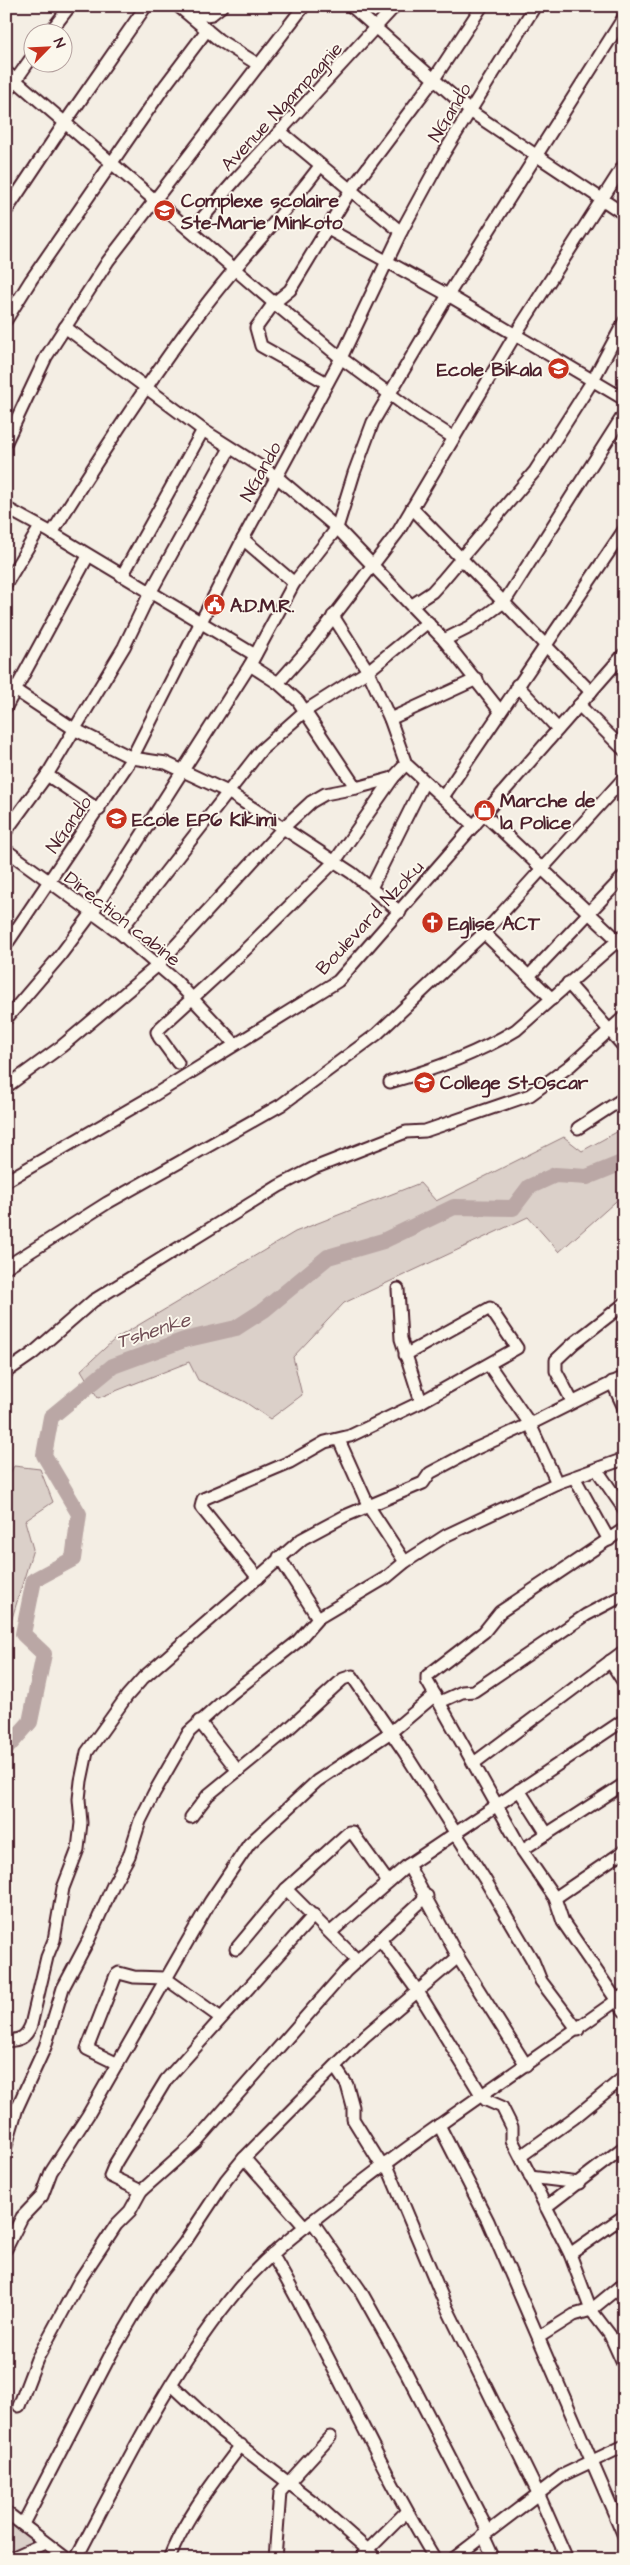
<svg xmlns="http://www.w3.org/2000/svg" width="630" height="2565" font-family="'Architects Daughter',sans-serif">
<rect width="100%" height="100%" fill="#f4eee4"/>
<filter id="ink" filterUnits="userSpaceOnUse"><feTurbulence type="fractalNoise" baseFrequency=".02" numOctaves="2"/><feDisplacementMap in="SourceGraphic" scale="10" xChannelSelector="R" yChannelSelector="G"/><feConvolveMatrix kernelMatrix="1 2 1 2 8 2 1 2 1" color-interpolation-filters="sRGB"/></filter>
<g filter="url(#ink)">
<g fill="#dbd0c9" stroke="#92787a">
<path d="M624 1128V1194L559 1252 528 1217 344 1303 293 1357 302 1395 270 1419 245 1402 198 1380 189 1362 98 1398 81 1370 115 1339 295 1232 420 1183 436 1201 564 1137 582 1151Z"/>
<path d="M14 1466 40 1469 53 1502 25 1521 33 1549 6 1638V1481Z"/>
<path d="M6 2512 67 2559H6Z"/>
</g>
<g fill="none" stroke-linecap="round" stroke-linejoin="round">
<path stroke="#baa7a5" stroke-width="16" d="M6 1749 30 1722 44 1654 23 1634 34 1580 73 1559 79 1514 44 1455 51 1417 113 1366 184 1340 236 1328 264 1310 328 1257 383 1241 454 1207 513 1208 529 1187 555 1175 587 1177 624 1162"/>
<defs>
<g id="minor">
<path d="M178 6 219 40 259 65"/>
<path d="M351 6 470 111 624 214"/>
<path d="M192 17 212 14 222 6"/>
<path d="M50 32 70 6"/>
<path d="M6 72 274 303 341 358 418 415 454 438"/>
<path d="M6 94 32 57"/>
<path d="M281 132 401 232"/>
<path d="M6 211 64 124 146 6"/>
<path d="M326 228 448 295 624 399"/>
<path d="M192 230 237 178 395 6"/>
<path d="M6 320 31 280 164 87 207 30"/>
<path d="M65 327 203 430 277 477 337 528 444 640 500 711"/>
<path d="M327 383 261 346 256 328 274 303 290 290 350 191 434 79 482 6"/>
<path d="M6 442 46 357 108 261 304 6"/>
<path d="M6 508 52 533 255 655"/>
<path d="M412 508 591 692"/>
<path d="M52 533C99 457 148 381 202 310 239 260 283 216 320 166"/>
<path d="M243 539 294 583"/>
<path d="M122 576 203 430"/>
<path d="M6 584 40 527"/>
<path d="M412 605 432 592 442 581 535 471 593 380 624 322"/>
<path d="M333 616 368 671 390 719 406 764 474 826"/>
<path d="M444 640 470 627 505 601 624 414"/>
<path d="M250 665 278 683 298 701 356 788"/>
<path d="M278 683 311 646 398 532 515 335 624 165"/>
<path d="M6 684 74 729 132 758 166 763 228 792 352 873 400 912"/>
<path d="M517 685 558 729"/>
<path d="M579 705 624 750"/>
<path d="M6 707 88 556"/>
<path d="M390 719 477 679"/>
<path d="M47 775 99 810"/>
<path d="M443 797 624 530"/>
<path d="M484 814 624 946"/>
<path d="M6 831 47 775 124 647 150 593 230 448"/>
<path d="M6 850 119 932 176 981 235 1044"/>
<path d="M371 888 424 782"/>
<path d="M119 932 261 750 305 711 368 671 428 622"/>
<path d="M484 933 552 999"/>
<path d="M6 945 132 758 243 539 341 358 401 232 444 153 535 6"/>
<path d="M529 976 624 876"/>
<path d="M568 983 624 1047"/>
<path d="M6 1019 59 957 92 913 250 665 294 583 337 528 354 473 373 422 448 295 624 17"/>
<path d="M178 1063 159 1037 157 1032 160 1028 244 951 335 861 393 778 406 764"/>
<path d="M390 1082C433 1070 478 1053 516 1030L624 935"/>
<path d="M6 1087 62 1046 157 966 284 827 311 802 325 794 356 788 393 778"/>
<path d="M578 1128 624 1098"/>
<path d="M6 1181 151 1097 338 981 624 654"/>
<path d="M6 1267 107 1203 281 1105 377 1034 484 933 624 778"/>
<path d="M398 1289 401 1339 421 1402"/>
<path d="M489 1365 530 1424 557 1483"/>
<path d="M6 1372 32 1354 93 1301 279 1186 314 1168 406 1132 425 1131 530 1095 571 1065 624 1017"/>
<path d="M612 1382 624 1408"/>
<path d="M572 1401 556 1371V1360L574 1343 624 1304"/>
<path d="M339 1440 369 1507 405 1562"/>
<path d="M597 1470 624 1509"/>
<path d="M574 1477 609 1540"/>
<path d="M279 1557 318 1618"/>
<path d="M258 1578 201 1507 203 1499 290 1462 325 1442 350 1436 421 1402 517 1348 490 1308 405 1355"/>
<path d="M610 1661 624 1683"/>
<path d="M435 1695 427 1681V1676L484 1632 500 1612 624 1529"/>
<path d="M440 1702 462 1692 474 1691 586 1615 624 1595"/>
<path d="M199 1721 238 1771"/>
<path d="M474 1763 624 1651"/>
<path d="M519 1790 547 1834"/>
<path d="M191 1817 208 1795 285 1732 343 1679 352 1676 405 1753 484 1878 533 1961 541 1981 578 2030"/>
<path d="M522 1850 624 1784"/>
<path d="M408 1865 458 1957 526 2065"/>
<path d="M555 1898 624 1851"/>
<path d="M314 1915 166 2080 115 2164 110 2176 141 2191 195 2143 345 1972 427 1896"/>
<path d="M331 1932 408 1865 624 1720"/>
<path d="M380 1939 417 1990 482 2096 486 2100 502 2107 512 2127V2140L570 2254 591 2310 610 2335 624 2366"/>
<path d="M236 1949 286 1889"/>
<path d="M357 1960 286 1889 349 1832H352L388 1882"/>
<path d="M6 2041C20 2040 26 2038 31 2025L47 1957 54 1940 63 1888 78 1849 81 1823 79 1799 81 1781 87 1752 127 1696 143 1678 302 1539 345 1516 423 1483 430 1473 475 1449 530 1424 624 1377"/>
<path d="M118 2064 87 2049 116 1975 119 1973 134 1977 165 1978 221 2018"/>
<path d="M335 2067 347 2085 353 2107V2119L382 2166"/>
<path d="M439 2125 488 2221 624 2536"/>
<path d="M6 2146 17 2108 45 2047 63 1988 89 1939 113 1885 129 1856 140 1821 154 1793 189 1732 231 1694 297 1642 318 1618 387 1577 405 1562 447 1535 557 1483 624 1459"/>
<path d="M521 2156 574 2118 624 2077"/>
<path d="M244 2158 305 2227"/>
<path d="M386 2163 446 2306 538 2493 567 2559"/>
<path d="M530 2177 579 2183"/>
<path d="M546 2207 624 2147"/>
<path d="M312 2221 360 2290 406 2372 488 2531"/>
<path d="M6 2249 22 2217 42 2196 51 2172 88 2115 210 1902 249 1844 317 1781 391 1732 435 1695 522 1850 555 1898 563 1922 624 2011"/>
<path d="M272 2254C330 2353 375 2460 435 2559"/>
<path d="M570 2254 624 2216"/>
<path d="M539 2337 574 2315 591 2310 624 2283"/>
<path d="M172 2385 221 2431 316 2504 378 2559"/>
<path d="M19 2406 37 2359 81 2278 116 2225 130 2211 141 2191"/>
<path d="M6 2512 67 2559"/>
<path d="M23 2524 111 2354 151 2286 185 2242 226 2180 244 2158 365 2036 458 1957"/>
<path d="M483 2535 494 2559"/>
<path d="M9 2559 45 2543"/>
<path d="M76 2559C125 2466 172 2368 240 2287 269 2253 305 2227 339 2200 431 2127 529 2064 624 1995"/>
<path d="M169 2559C185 2517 215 2480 241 2445"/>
<path d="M275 2559 280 2492 330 2437"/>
<path d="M359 2559 406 2512"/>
<path d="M453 2559 563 2475 624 2446"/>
</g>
</defs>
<use href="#minor" stroke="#4a1f2b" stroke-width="15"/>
<use href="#minor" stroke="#fbf7ec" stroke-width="11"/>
</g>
</g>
<defs>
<symbol id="school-disc" viewBox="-11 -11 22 22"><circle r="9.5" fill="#c8321e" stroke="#fbf7ec"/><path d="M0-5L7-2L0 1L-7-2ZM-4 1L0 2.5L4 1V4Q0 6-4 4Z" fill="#fff"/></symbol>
<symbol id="civic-disc" viewBox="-11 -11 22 22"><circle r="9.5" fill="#c8321e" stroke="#fbf7ec"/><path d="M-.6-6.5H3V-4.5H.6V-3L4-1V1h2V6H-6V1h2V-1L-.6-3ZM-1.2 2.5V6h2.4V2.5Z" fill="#fff"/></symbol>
<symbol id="shop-disc" viewBox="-11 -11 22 22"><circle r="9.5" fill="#c8321e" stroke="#fbf7ec"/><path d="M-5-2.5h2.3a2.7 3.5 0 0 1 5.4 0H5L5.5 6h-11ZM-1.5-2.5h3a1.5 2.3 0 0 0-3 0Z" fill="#fff"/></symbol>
<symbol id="church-disc" viewBox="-11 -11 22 22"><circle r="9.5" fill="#c8321e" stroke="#fbf7ec"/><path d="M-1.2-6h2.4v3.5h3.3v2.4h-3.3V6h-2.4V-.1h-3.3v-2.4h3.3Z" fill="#fff"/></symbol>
</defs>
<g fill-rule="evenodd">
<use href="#school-disc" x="152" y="198" width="25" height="25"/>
<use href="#school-disc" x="546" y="356" width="25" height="25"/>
<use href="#civic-disc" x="202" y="592" width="25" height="25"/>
<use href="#shop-disc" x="472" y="798" width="25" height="25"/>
<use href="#school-disc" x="104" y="806" width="25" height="25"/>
<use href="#church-disc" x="420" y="910" width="25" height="25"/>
<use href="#school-disc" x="412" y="1070" width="25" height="25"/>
</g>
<g text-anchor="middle" stroke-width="4" stroke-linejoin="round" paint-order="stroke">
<g font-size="19" fill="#4a1f2b" stroke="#fbf7ec">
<text transform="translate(281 106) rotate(-47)" y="7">Avenue Ngampagnie</text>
<text transform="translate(449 112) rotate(-59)" y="7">NGando</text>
<text transform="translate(260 471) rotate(-61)" y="7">NGando</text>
<text transform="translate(68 824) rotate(-55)" y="7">NGando</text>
<text transform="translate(369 917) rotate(-47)" y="7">Boulevard Nzoku</text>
<text transform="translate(123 918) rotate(38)" y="7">Direction cabine</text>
</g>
<g font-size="19" font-weight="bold" fill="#4a1f2b" stroke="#fbf7ec" text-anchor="start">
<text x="181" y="207">Complexe scolaire<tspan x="181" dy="22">Ste-Marie Minkoto</tspan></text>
<text x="542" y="376" text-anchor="end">Ecole Bikala</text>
<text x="230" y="612">A.D.M.R.</text>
<text x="500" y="807">Marche de<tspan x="500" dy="22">la Police</tspan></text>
<text x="132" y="826">Ecole EP6 Kikimi</text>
<text x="448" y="930">Eglise ACT</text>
<text x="440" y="1089">College St-Oscar</text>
</g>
<g font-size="20" font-style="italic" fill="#714f56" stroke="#fbf7ec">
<text transform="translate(153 1330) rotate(-18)" y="7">Tshenke</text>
</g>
</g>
<rect width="630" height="2565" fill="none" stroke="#fbf7ec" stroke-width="25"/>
<rect x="12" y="12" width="605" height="2540" fill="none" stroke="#4a1f2b" stroke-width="2" filter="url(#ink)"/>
<g transform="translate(48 48) rotate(66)"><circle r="24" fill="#fbf7ec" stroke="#b4a19f"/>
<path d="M0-4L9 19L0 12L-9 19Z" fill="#c8321e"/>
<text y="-8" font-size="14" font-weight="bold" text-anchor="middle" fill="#4a1f2b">N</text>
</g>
</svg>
